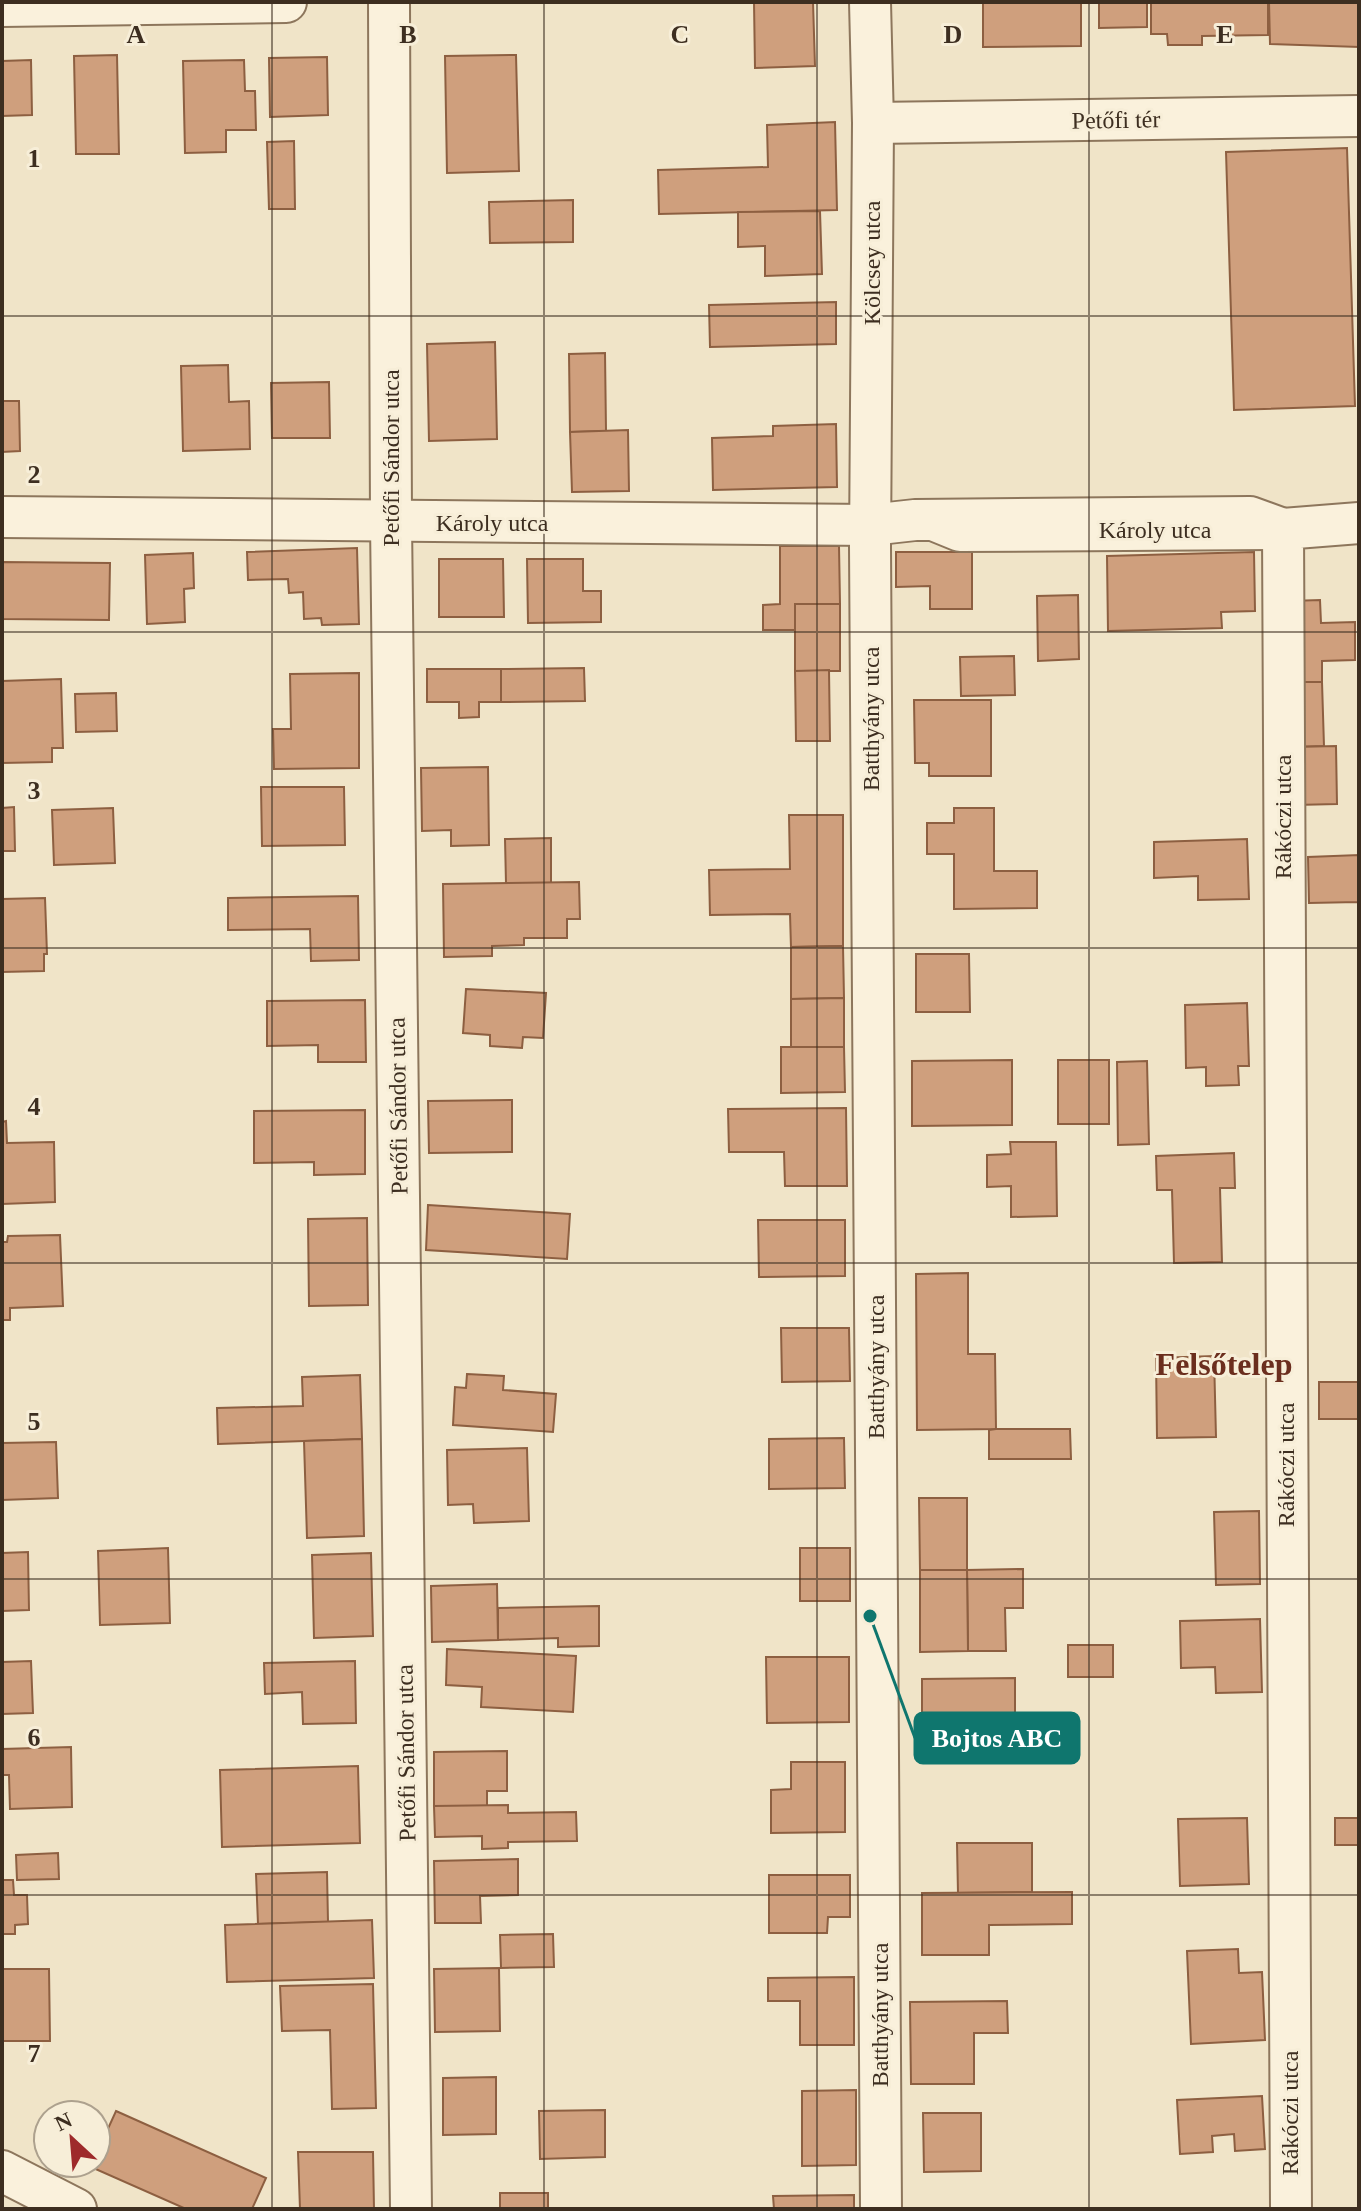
<svg xmlns="http://www.w3.org/2000/svg" width="1361" height="2211" font-family="Georgia,serif">
<rect width="100%" height="100%" fill="#f0e4c8"/>
<g fill="#cf9f7d" stroke="#8d5f41" stroke-width="2">
<path d="M754 2H813L815 66 755 68Z"/>
<path d="M983 2H1081V46L983 47Z"/>
<path d="M1099 2H1147V27L1099 28Z"/>
<path d="M1151 2H1268V35L1202 36V45H1168L1167 34H1151Z"/>
<path d="M1269 2H1359V47L1270 44Z"/>
<path d="M117 55 119 154H76L74 56Z"/>
<path d="M516 55 519 171 447 173 445 56Z"/>
<path d="M327 57 328 115 270 117 269 58Z"/>
<path d="M31 60 32 115 2 116V61Z"/>
<path d="M244 60 245 91H255L256 130H226V152L185 153 183 61Z"/>
<path d="M835 122 837 210 659 214 658 170 768 167 767 125Z"/>
<path d="M294 141 295 209H269L267 142Z"/>
<path d="M1347 148 1355 406 1234 410 1226 152Z"/>
<path d="M573 200V242L490 243 489 202Z"/>
<path d="M820 211 822 274 765 276V246L738 247V212Z"/>
<path d="M836 302V344L710 347 709 305Z"/>
<path d="M495 342 497 439 429 441 427 344Z"/>
<path d="M605 353 606 431 570 432 569 354Z"/>
<path d="M228 365 229 402 249 401 250 449 183 451 181 366Z"/>
<path d="M329 382 330 438H272L271 383Z"/>
<path d="M2 401H19L20 451 2 452Z"/>
<path d="M836 424 837 487 713 490 712 438 773 436V426Z"/>
<path d="M628 430 629 491 572 492 570 432Z"/>
<path d="M780 546H839L840 604H795V630H763V605L780 604Z"/>
<path d="M357 548 359 624 322 625 321 618 304 619 303 592 289 593 288 579 248 580 247 552Z"/>
<path d="M896 552H972V609H930V586L896 587Z"/>
<path d="M1254 552 1255 611 1221 612 1222 628 1108 631 1107 556Z"/>
<path d="M193 553 194 588 184 589 185 622 147 624 145 555Z"/>
<path d="M439 559H503L504 617H439Z"/>
<path d="M527 559H583V591H601V622L528 623Z"/>
<path d="M2 562 110 563 109 620 2 619Z"/>
<path d="M1078 595 1079 659 1038 661 1037 596Z"/>
<path d="M1320 600 1321 623 1355 622V660L1322 661V682H1292L1290 601Z"/>
<rect x="795" y="604" width="45" height="67"/>
<path d="M1014 656 1015 695 961 696 960 657Z"/>
<path d="M584 668 585 701 501 702V669Z"/>
<path d="M427 669H501V702H479V717L459 718V702H427Z"/>
<path d="M829 670 830 741H796L795 671Z"/>
<path d="M359 673V768L274 769 273 729H291L290 674Z"/>
<path d="M61 679 63 748H52V762L2 763V681Z"/>
<path d="M1292 682H1322L1324 746 1293 747Z"/>
<path d="M116 693 117 731 76 732 75 694Z"/>
<path d="M914 700H991V776H929V763H915Z"/>
<path d="M1336 746 1337 804 1295 805 1293 747Z"/>
<path d="M488 767 489 845 451 846V830L422 831 421 768Z"/>
<path d="M261 787H344L345 845 262 846Z"/>
<path d="M14 807 15 851H2V808Z"/>
<path d="M113 808 115 863 54 865 52 810Z"/>
<path d="M954 808H994V871H1037V908L954 909V854H927V823H954Z"/>
<path d="M789 815H843V946L791 947 790 914 710 915 709 870 790 869Z"/>
<path d="M551 838V883H506L505 839Z"/>
<path d="M1247 839 1249 899 1198 900V876L1154 878V842Z"/>
<path d="M1359 855V932L1358 902 1309 903 1308 857Z"/>
<path d="M579 882 580 919H567V938H524V945L492 946V956L444 957 443 884Z"/>
<path d="M358 896 359 960 311 961 310 929 228 930V898Z"/>
<path d="M45 898 47 954H44V971L2 972V899Z"/>
<path d="M843 946 844 998 791 999V947Z"/>
<path d="M916 954H969L970 1012H916Z"/>
<path d="M466 989 546 993 543 1038 523 1037 522 1048 490 1046V1035L463 1033Z"/>
<path d="M844 998V1047H791V999Z"/>
<path d="M365 1000 366 1062H318V1045L267 1046V1001Z"/>
<path d="M1247 1003 1249 1066H1238L1239 1085 1206 1086V1067L1186 1068 1185 1005Z"/>
<path d="M781 1047H844L845 1092 781 1093Z"/>
<path d="M1012 1060V1125L912 1126V1061Z"/>
<rect x="1058" y="1060" width="51" height="64"/>
<path d="M1147 1061 1149 1144 1118 1145 1117 1062Z"/>
<path d="M512 1100V1152L429 1153 428 1101Z"/>
<path d="M846 1108 847 1186H785L784 1152H729L728 1109Z"/>
<path d="M365 1110V1174L314 1175V1162L254 1163V1111Z"/>
<path d="M6 1121 7 1143 54 1142 55 1202 2 1204V1122Z"/>
<path d="M1010 1142H1056L1057 1216 1011 1217V1186L987 1187V1155L1011 1154Z"/>
<path d="M1234 1153 1235 1188H1220L1222 1262 1174 1263 1172 1190H1157L1156 1156Z"/>
<path d="M428 1205 570 1214 567 1259 426 1250Z"/>
<path d="M367 1218 368 1305 309 1306 308 1219Z"/>
<path d="M758 1220H845V1276L759 1277Z"/>
<path d="M60 1235 63 1306 10 1308V1320H2V1242H7L8 1236Z"/>
<path d="M968 1273V1354H995L996 1429 917 1430 916 1274Z"/>
<path d="M781 1328H849L850 1381 782 1382Z"/>
<path d="M1214 1356 1216 1437 1157 1438 1156 1358Z"/>
<path d="M467 1374 504 1376 503 1390 556 1394 553 1432 453 1425 455 1387 466 1388Z"/>
<path d="M360 1375 362 1439 218 1444 217 1408 303 1406 302 1377Z"/>
<rect x="1319" y="1382" width="40" height="37"/>
<path d="M996 1429H1070L1071 1459H989V1430Z"/>
<path d="M844 1438 845 1488 769 1489V1439Z"/>
<path d="M362 1439 364 1536 307 1538 304 1441Z"/>
<path d="M56 1442 58 1498 2 1500V1443Z"/>
<path d="M527 1448 529 1521 474 1523 473 1504 448 1505 447 1450Z"/>
<path d="M919 1498H967V1570H920Z"/>
<path d="M1259 1511 1260 1584 1216 1585 1214 1512Z"/>
<path d="M168 1548 170 1623 100 1625 98 1551Z"/>
<rect x="800" y="1548" width="50" height="53"/>
<path d="M28 1552 29 1610 2 1611V1553Z"/>
<path d="M371 1553 373 1636 314 1638 312 1555Z"/>
<path d="M1023 1569V1608H1005L1006 1651H968L967 1570Z"/>
<path d="M920 1570H967L968 1651 920 1652Z"/>
<path d="M497 1584 498 1640 432 1642 431 1586Z"/>
<path d="M599 1606V1646L558 1647V1638L498 1640V1608Z"/>
<path d="M1260 1619 1262 1692 1216 1693 1215 1667 1181 1668 1180 1621Z"/>
<rect x="1068" y="1645" width="45" height="32"/>
<path d="M447 1649 576 1656 573 1712 481 1707 482 1687 446 1685Z"/>
<path d="M766 1657H849V1722L767 1723Z"/>
<path d="M31 1661 33 1713 2 1714V1662Z"/>
<path d="M355 1661 356 1723 303 1724 302 1692 265 1694 264 1663Z"/>
<path d="M1015 1678V1724H979V1737H922V1679Z"/>
<path d="M71 1747 72 1807 10 1809 9 1775H2V1749Z"/>
<path d="M507 1751V1791H487V1806H434V1752Z"/>
<path d="M791 1762H845V1832L771 1833V1790L791 1789Z"/>
<path d="M358 1766 360 1843 222 1847 220 1770Z"/>
<path d="M508 1805V1813L576 1812 577 1841 508 1842V1848L482 1849V1836L435 1837 434 1806Z"/>
<path d="M1247 1818 1249 1884 1180 1886 1178 1819Z"/>
<rect x="1335" y="1818" width="24" height="27"/>
<path d="M957 1843H1032V1892L958 1893Z"/>
<path d="M58 1853 59 1879 17 1880 16 1855Z"/>
<path d="M518 1859V1895L480 1896 481 1923H435L434 1861Z"/>
<path d="M327 1872 328 1922 258 1924 256 1874Z"/>
<path d="M769 1875H850V1917H828L827 1933H769Z"/>
<path d="M2 1880H13L14 1895H27L28 1924 15 1925V1934H2Z"/>
<path d="M1072 1892V1924L989 1925V1955H922V1893Z"/>
<path d="M372 1920 374 1978 227 1982 225 1925Z"/>
<path d="M553 1934 554 1967 501 1968 500 1935Z"/>
<path d="M1238 1949 1239 1973 1262 1972 1265 2040 1191 2044 1187 1951Z"/>
<path d="M499 1968 500 2031 435 2032 434 1969Z"/>
<path d="M2 1969H49L50 2041H2Z"/>
<path d="M854 1977V2045H800V2001H768V1978Z"/>
<path d="M373 1984 376 2108 332 2109 330 2030 282 2031 280 1986Z"/>
<path d="M1007 2001 1008 2033H974V2084H911L910 2002Z"/>
<path d="M496 2077V2134L443 2135V2078Z"/>
<path d="M856 2090V2165L802 2166V2091Z"/>
<path d="M1262 2096 1265 2149 1235 2151 1234 2134 1212 2136 1213 2152 1180 2154 1177 2100Z"/>
<path d="M605 2110V2157L540 2159 539 2111Z"/>
<path d="M116 2111 266 2178 252 2209H186L91 2167 93 2163H96V2155Z"/>
<path d="M923 2113H981V2171L924 2172Z"/>
<path d="M298 2152H373L374 2209H300Z"/>
<rect x="500" y="2193" width="48" height="16"/>
<path d="M854 2195V2209H774L773 2196Z"/>
</g>
<g fill="none" stroke-linecap="round" stroke-linejoin="round">
<defs>
<g id="minor">
<path d="M389 2 391 522 411 2209"/>
<path d="M870 2 873 123 870 547 881 2209"/>
<path d="M2 6 286 2"/>
<path d="M873 123 1359 116"/>
<path d="M2 517 870 525 915 520 1250 517 1283 529 960 531 933 520"/>
<path d="M2 2171 76 2209"/>
<path d="M1291 2209 1283 529 1359 523"/>
</g>
</defs>
<use href="#minor" stroke="#8d765c" stroke-width="44"/>
<use href="#minor" stroke="#faf1dc" stroke-width="40"/>
</g>
<path fill="none" stroke="#3d2e20" stroke-width="2" stroke-opacity="0.55" d="M272 2V2209M544 2V2209M817 2V2209M1089 2V2209M2 316H1359M2 632H1359M2 948H1359M2 1263H1359M2 1579H1359M2 1895H1359"/>
<g text-anchor="middle" stroke-width="6" stroke-linejoin="round" paint-order="stroke">
<g font-size="24" fill="#3d2e20" stroke="#f7eed8">
<text transform="translate(1116 120) rotate(-1)" y="8">Petőfi tér</text>
<text transform="translate(872 263) rotate(-90)" y="8">Kölcsey utca</text>
<text transform="translate(391 458) rotate(-90)" y="8">Petőfi Sándor utca</text>
<text x="492" y="531">Károly utca</text>
<text x="1155" y="538">Károly utca</text>
<text transform="translate(871 719) rotate(-90)" y="8">Batthyány utca</text>
<text transform="translate(1283 817) rotate(-90)" y="8">Rákóczi utca</text>
<text transform="translate(398 1106) rotate(-91)" y="8">Petőfi Sándor utca</text>
<text transform="translate(876 1367) rotate(-90)" y="8">Batthyány utca</text>
<text transform="translate(1286 1465) rotate(-90)" y="8">Rákóczi utca</text>
<text transform="translate(406 1753) rotate(-91)" y="8">Petőfi Sándor utca</text>
<text transform="translate(880 2015) rotate(-90)" y="8">Batthyány utca</text>
<text transform="translate(1290 2113) rotate(-90)" y="8">Rákóczi utca</text>
</g>
<g font-size="32" font-weight="bold" fill="#6b2e1e" stroke="#f7eed8">
<text x="1224" y="1375">Felsőtelep</text>
</g>
</g>
<g font-size="26" text-anchor="middle" font-weight="bold" fill="#3d2e20" stroke="#f7eed8" stroke-width="6" stroke-linejoin="round" paint-order="stroke">
<text x="136" y="43">A</text>
<text x="408" y="43">B</text>
<text x="680" y="43">C</text>
<text x="953" y="43">D</text>
<text x="1225" y="43">E</text>
<text x="34" y="167">1</text>
<text x="34" y="483">2</text>
<text x="34" y="799">3</text>
<text x="34" y="1115">4</text>
<text x="34" y="1430">5</text>
<text x="34" y="1746">6</text>
<text x="34" y="2062">7</text>
</g>
<path fill="none" stroke="#0f766e" stroke-width="3" d="M870 1616L915 1738"/>
<circle fill="#0f766e" stroke="#f7eed8" stroke-width="3" cx="870" cy="1616" r="8"/>
<rect fill="#0f766e" stroke="#0f766e" stroke-width="3" x="915" y="1713" width="164" height="50" rx="8"/>
<g font-size="26" text-anchor="middle" font-weight="bold" fill="#fff">
<text x="997" y="1747">Bojtos ABC</text>
</g>
<rect width="1361" height="2211" fill="none" stroke="#3d2e20" stroke-width="8"/>
<g transform="translate(72 2139) rotate(334)"><circle r="38" fill="#f7eed8" stroke="#ada18e" stroke-width="2"/>
<path d="M0-6L14 30L0 20L-14 30Z" fill="#9e2a2b"/>
<text y="-12" font-size="22" font-weight="bold" text-anchor="middle" fill="#3d2e20">N</text>
</g>
</svg>
